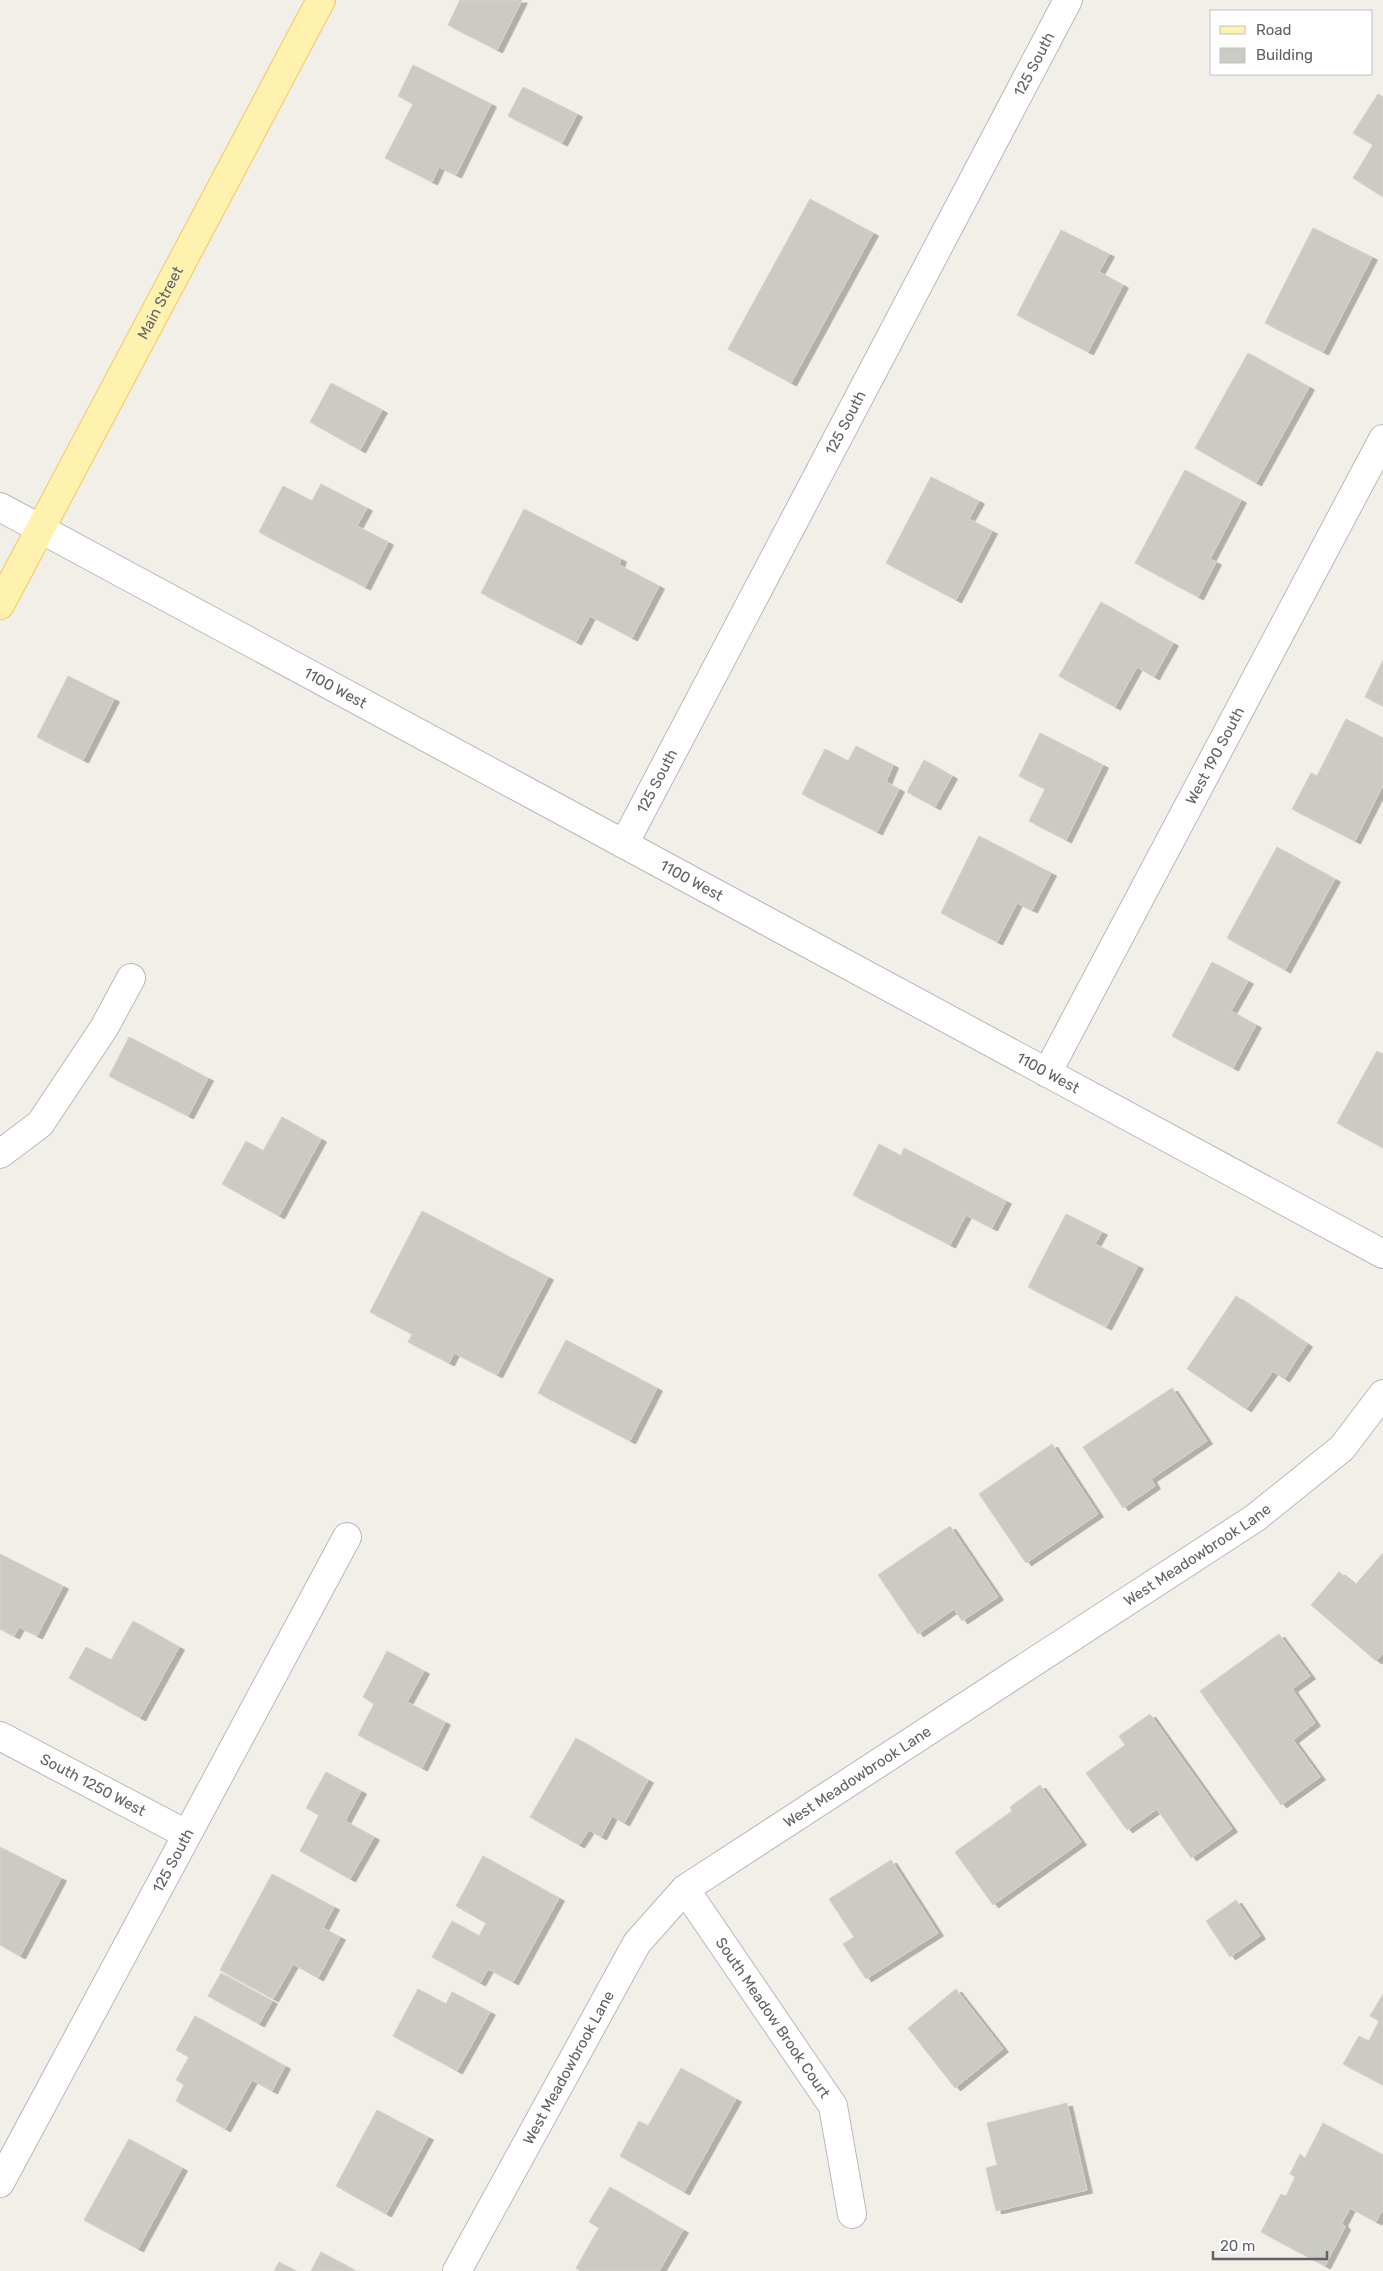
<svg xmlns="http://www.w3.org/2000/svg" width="1383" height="2271" font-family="Rubik,sans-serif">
<defs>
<filter id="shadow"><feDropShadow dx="5.5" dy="3" stdDeviation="0" flood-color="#0004"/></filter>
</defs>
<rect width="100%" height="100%" fill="#f1efe8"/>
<g fill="#cccac5" stroke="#d6d1c6" filter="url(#shadow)">
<path d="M460 0H522L497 50 448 25Z"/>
<path d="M413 65 491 104 456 175 439 167 432 182 385 158 413 104 398 96Z"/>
<path d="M523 87 577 114 562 143 508 116Z"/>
<path d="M1378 94 1383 97V197L1353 178 1373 145 1353 133Z"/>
<path d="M810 199 873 233 791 383 728 349Z"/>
<path d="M1313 228 1372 257 1323 352 1265 323Z"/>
<path d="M1061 230 1109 254 1099 272 1123 285 1088 352 1017 315Z"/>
<path d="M1248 353 1309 387 1256 483 1195 448Z"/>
<path d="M331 383 382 410 360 450 310 422Z"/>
<path d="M1185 470 1241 500 1210 559 1216 562 1198 597 1135 563Z"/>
<path d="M931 477 979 501 969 519 992 531 956 600 886 563Z"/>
<path d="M321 484 367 508 357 526 388 542 365 587 259 532 283 486 312 501Z"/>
<path d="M524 509 621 559 619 565 659 586 632 638 590 616 576 642 481 593Z"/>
<path d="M1101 602 1173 643 1154 677 1137 667 1115 707 1059 676Z"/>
<path d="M1383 660V706L1365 697Z"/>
<path d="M68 676 114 699 83 760 37 737Z"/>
<path d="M1346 719 1383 738V785L1355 841 1292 809 1311 773 1317 776Z"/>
<path d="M1040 733 1103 765 1066 840 1029 821 1045 789 1019 776Z"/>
<path d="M856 746 893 765 886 782 899 789 877 832 802 794 825 749 848 761Z"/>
<path d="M924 760 952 776 935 807 907 792Z"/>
<path d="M979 836 1051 873 1032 910 1017 903 997 942 941 913Z"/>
<path d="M1277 847 1335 879 1285 970 1227 938Z"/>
<path d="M1212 962 1248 981 1231 1011 1256 1025 1233 1068 1172 1036Z"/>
<path d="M129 1037 208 1078 188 1116 109 1076Z"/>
<path d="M1377 1051 1383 1054V1148L1337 1123Z"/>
<path d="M282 1117 321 1139 279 1216 222 1184 246 1141 263 1151Z"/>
<path d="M879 1144 901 1156 904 1148 1006 1201 992 1228 966 1215 950 1245 853 1195Z"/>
<path d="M422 1211 548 1277 497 1375 454 1353 449 1363 408 1342 412 1334 370 1312Z"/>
<path d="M1066 1214 1102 1232 1095 1244 1138 1266 1106 1327 1028 1287Z"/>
<path d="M1236 1296 1307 1344 1284 1379 1273 1371 1246 1409 1187 1369Z"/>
<path d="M566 1340 657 1388 630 1441 538 1393Z"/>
<path d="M1172 1388 1207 1441 1151 1479 1155 1486 1123 1508 1083 1447Z"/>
<path d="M1052 1444 1098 1514 1026 1563 979 1494Z"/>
<path d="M950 1526 998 1597 962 1621 954 1609 918 1634 878 1575Z"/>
<path d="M1383 1553V1653L1376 1661 1311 1605 1339 1572 1355 1585Z"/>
<path d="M0 1554 63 1586 37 1636 19 1627 14 1636 0 1629Z"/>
<path d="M133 1621 179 1647 140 1718 69 1678 86 1647 111 1660Z"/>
<path d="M1279 1634 1310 1676 1292 1689 1315 1723 1293 1740 1320 1777 1281 1805 1200 1691Z"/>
<path d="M387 1651 424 1671 407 1702 445 1722 422 1768 358 1735 374 1704 363 1697Z"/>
<path d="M1150 1714 1232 1829 1191 1858 1157 1809 1127 1830 1086 1773 1125 1745 1119 1736Z"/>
<path d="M576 1738 648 1780 624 1823 612 1816 601 1837 589 1830 579 1845 530 1817Z"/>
<path d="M326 1772 361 1791 345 1821 374 1837 350 1879 300 1851 319 1815 306 1808Z"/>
<path d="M1040 1785 1081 1842 993 1905 955 1852 1012 1811 1010 1807Z"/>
<path d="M0 1847 61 1878 20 1956 0 1945Z"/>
<path d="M483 1856 559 1898 513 1982 488 1969 480 1983 432 1957 452 1921 479 1936 486 1923 456 1906Z"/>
<path d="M891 1860 938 1933 866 1979 843 1944 854 1937 829 1899Z"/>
<path d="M272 1874 334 1907 323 1928 340 1937 318 1978 293 1964 273 1999 220 1970Z"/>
<path d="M1236 1900 1260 1936 1230 1957 1206 1921Z"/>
<path d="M221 1973 272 2001 259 2024 208 1996Z"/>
<path d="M418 1989 446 2004 452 1992 490 2012 457 2071 393 2036Z"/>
<path d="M956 1989 1003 2049 955 2088 908 2028Z"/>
<path d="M1383 1994V2085L1343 2064 1359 2036 1369 2041 1379 2021 1370 2016Z"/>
<path d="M195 2016 285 2066 272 2091 252 2080 225 2129 176 2101 184 2085 176 2080 189 2057 176 2050Z"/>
<path d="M681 2068 736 2099 684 2192 620 2156 639 2121 648 2126Z"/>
<path d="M1067 2103 1087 2190 996 2211 986 2168 997 2165 987 2123Z"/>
<path d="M377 2110 428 2137 386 2214 336 2186Z"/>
<path d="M1323 2123 1383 2155V2209L1376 2222 1350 2208 1342 2223 1345 2227 1325 2266 1261 2232 1281 2194 1286 2196 1295 2177 1290 2174 1300 2154 1305 2158Z"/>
<path d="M129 2139 182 2168 138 2249 84 2220Z"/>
<path d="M610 2187 683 2230 659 2271H580L576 2268 599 2228 589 2222Z"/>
<path d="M321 2252 356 2271H311Z"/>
<path d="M279 2262 296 2271H274Z"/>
</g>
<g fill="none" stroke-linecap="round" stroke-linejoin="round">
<defs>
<g id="minor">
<path id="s1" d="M0 507 1383 1254"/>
<path id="s2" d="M624 844 1068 0"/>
<path id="s3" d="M1047 1073 1383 439"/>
<path d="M0 1154 40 1124 104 1028 131 978"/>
<path id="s4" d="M0 1736 186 1834"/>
<path id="s5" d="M685 1889 833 2106 852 2214"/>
<path id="s6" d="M0 2183 347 1537"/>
<path id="s7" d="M457 2271 637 1943 685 1889 1255 1518 1342 1448 1383 1394"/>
</g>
<g id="major">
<path id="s8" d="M0 605 321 0"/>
</g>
</defs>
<use href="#minor" stroke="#b5b8bc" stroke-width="30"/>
<use href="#major" stroke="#f2c960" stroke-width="30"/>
<use href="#minor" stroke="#fff" stroke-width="28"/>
<use href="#major" stroke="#fff2af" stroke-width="28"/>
</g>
<g text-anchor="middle" stroke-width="4" stroke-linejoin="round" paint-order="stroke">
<g font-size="15" fill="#5f6368" stroke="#fff">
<text dy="5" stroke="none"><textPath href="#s2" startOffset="881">125 South</textPath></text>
<text dy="5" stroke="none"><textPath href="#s8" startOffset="342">Main Street</textPath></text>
<text dy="5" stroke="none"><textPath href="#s2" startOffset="476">125 South</textPath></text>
<text dy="5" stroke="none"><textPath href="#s1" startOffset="381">1100 West</textPath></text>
<text dy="5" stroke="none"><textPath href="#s3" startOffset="359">West 190 South</textPath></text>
<text dy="5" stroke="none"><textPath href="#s2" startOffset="71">125 South</textPath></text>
<text dy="5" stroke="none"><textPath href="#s1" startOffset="786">1100 West</textPath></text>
<text dy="5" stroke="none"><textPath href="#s1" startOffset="1191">1100 West</textPath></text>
<text dy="5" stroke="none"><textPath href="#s7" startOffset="1058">West Meadowbrook Lane</textPath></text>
<text dy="5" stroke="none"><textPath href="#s7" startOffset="652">West Meadowbrook Lane</textPath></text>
<text dy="5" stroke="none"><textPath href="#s4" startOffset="105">South 1250 West</textPath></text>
<text dy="5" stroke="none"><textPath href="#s6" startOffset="366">125 South</textPath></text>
<text dy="5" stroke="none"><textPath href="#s5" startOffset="156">South Meadow Brook Court</textPath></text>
<text dy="5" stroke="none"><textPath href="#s7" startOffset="232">West Meadowbrook Lane</textPath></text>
</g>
</g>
<rect x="1210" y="10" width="162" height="65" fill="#ffffff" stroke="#bfc1c3"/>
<rect x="1220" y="26" width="25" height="8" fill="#fff2af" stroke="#bfc1c3"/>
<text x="1256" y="35" font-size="15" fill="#5f6368">Road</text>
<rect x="1220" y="48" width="25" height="15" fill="#cccac5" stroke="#bfc1c3"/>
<text x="1256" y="60" font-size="15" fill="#5f6368">Building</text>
<path d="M1213 2251v8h114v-8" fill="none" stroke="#5f6368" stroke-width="2.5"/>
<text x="1220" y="2251" font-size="15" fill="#5f6368" stroke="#ffffff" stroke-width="4" paint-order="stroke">20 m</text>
</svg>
